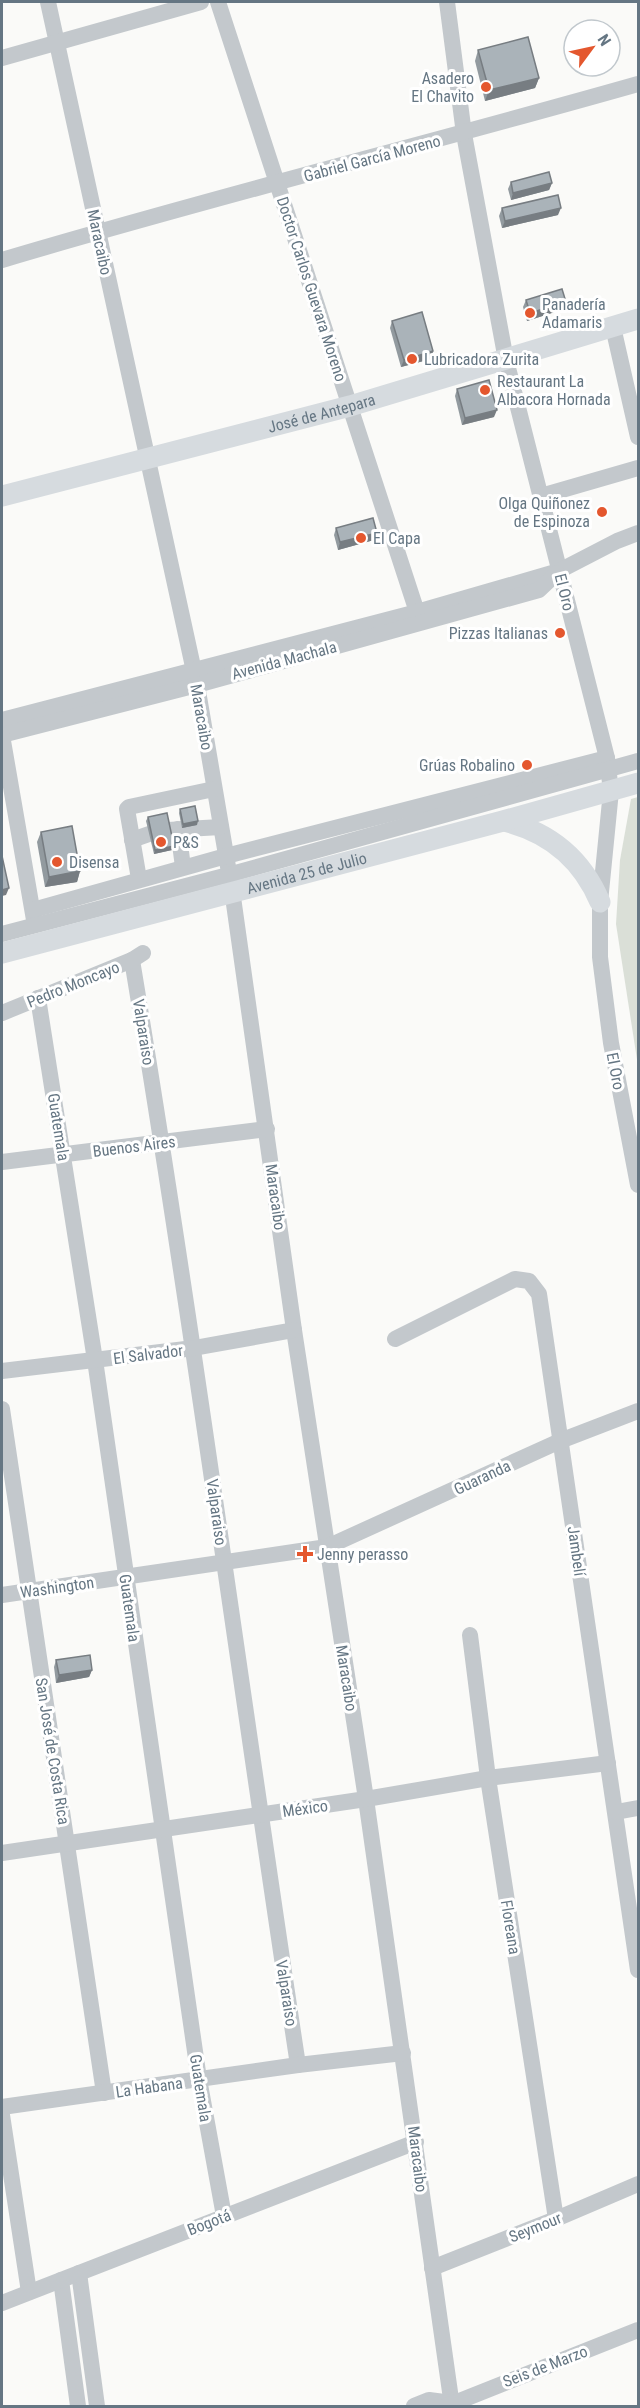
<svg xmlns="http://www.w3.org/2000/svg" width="640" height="2408" font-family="'Roboto Condensed',sans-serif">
<rect width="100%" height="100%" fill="#fafaf8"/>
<path fill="#dadfd7" d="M638 797V1066L616 924 620 860 631 799Z"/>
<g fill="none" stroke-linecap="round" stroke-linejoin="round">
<g stroke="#c3c8cc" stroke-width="16">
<path d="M48 2 197 685 232 890 294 1330 366 1799 452 2406"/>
<path d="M218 2 417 612"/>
<path d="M447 2 464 134 506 360 607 758 611 791 600 902V957L611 1043 638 1185"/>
<path d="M2 58 201 2"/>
<path d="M2 260C213 197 427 144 638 84"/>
<path d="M613 327 638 437"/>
<path d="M541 496 638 468"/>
<path d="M2 720 417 612 559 571 617 541 638 533"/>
<path d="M2 735 197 685 539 590 557 573"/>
<path d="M2 735 34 920"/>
<path d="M178 829 183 867"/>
<path d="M168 830 221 827"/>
<path d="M132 840 149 834"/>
<path d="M139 879 127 809 129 807 214 789"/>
<path d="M33 910 226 856 607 758"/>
<path d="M2 934 228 875 638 761"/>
<path d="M132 960C193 1327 242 1697 298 2065"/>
<path d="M38 998 95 1360 199 2079 224 2216"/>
<path d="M2 1013 132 960 143 953"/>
<path d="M2 1162 267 1129"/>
<path d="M395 1339 515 1279 529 1281 539 1294 638 1970"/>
<path d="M2 1371 194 1348 294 1330"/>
<path d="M2 1409 104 2093"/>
<path d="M2 1595 327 1547 560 1441 638 1411"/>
<path d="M470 1635 488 1778 556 2219"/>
<path d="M616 1812 638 1808"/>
<path d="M2 1853 366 1799 488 1778 608 1763"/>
<path d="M2 2107 298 2065 403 2053"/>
<path d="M2 2115 29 2292"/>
<path d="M432 2268 556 2219 638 2184"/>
<path d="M79 2273 97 2406"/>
<path d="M61 2280 78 2406"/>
<path d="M2 2303 416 2142"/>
<path d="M414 2406 429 2400 452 2403"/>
<path d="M447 2406 638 2330"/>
</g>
<g stroke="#d6dbdf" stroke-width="21">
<path id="s1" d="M2 496 350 406 638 319"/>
<path d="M504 821C549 832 582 859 600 902"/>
<path id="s2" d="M2 953 503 821 638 783"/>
</g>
</g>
<g fill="#929a9f">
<path d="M478 50 539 78 535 88 485 101 475 61Z"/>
<path d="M511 182 552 183 549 190 511 200 508 189Z"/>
<path d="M502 208 558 215 502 228 499 216Z"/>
<path d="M526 300 566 302 564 309 527 321 523 307Z"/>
<path d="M392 321 433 351 431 359 401 367 390 328Z"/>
<path d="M457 389 494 417 462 425 455 396Z"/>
<path d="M336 528 374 540 338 550 334 535Z"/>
<path d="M180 809 197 825 182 828 179 813Z"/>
<path d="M148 817 174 846 172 850 154 854 146 821Z"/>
<path d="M41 832 80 871 77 882 45 887 37 842Z"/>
<path d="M56 1660 92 1670 89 1677 56 1683 54 1667Z"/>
</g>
<g fill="#777d82">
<path d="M539 78 535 88 485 101 489 90Z"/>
<path d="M552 183 549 190 511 200 513 193Z"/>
<path d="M561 208 558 215 502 228 505 221Z"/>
<path d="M566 302 564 309 527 321 530 313Z"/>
<path d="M433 351 431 359 401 367 404 360Z"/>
<path d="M497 410 494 417 462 425 465 418Z"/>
<path d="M377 533 374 540 338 550 340 542Z"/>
<path d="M198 821 197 825 182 828 183 824Z"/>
<path d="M174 846 172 850 154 854 155 850Z"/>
<path d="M80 871 77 882 45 887 49 877Z"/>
<path d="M9 888 6 895 2 896V890Z"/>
<path d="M92 1670 89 1677 56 1683 59 1675Z"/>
</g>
<g fill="#aab3b9" stroke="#777d82" stroke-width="1.5">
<path d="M528 37 539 78 489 90 478 50Z"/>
<path d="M549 172 552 183 513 193 511 182Z"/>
<path d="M558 195 561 208 505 221 502 208Z"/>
<path d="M562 289 566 302 530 313 526 300Z"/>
<path d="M422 312 433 351 404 360 392 321Z"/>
<path d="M489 380 497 410 465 418 457 389Z"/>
<path d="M373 518 377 533 340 542 336 528Z"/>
<path d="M195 806 198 821 183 824 180 809Z"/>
<path d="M167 813 174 846 155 850 148 817Z"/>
<path d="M72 826 80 871 49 877 41 832Z"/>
<path d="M2 856 9 888 2 890Z"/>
<path d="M90 1655 92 1670 59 1675 56 1660Z"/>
</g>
<g fill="#e4572e" stroke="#fff" stroke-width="2">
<circle cx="486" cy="87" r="6"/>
<circle cx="530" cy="313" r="6"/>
<circle cx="412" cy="359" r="6"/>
<circle cx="485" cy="390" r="6"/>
<circle cx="602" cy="512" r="6"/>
<circle cx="361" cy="538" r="6"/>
<circle cx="560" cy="633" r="6"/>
<circle cx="527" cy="765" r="6"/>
<circle cx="161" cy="842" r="6"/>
<circle cx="57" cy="862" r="6"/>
<path d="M302 1545h6v6h6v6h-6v6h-6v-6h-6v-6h6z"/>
</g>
<g text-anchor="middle" stroke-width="6" stroke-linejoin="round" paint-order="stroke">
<g font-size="16" fill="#657683" stroke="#fff" text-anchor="start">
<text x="474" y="84" text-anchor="end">Asadero<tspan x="474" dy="18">El Chavito</tspan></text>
<text x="542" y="310">Panadería<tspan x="542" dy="18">Adamaris</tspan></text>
<text x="424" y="365">Lubricadora Zurita</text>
<text x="497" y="387">Restaurant La<tspan x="497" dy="18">Albacora Hornada</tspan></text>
<text x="590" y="509" text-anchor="end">Olga Quiñonez<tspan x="590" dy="18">de Espinoza</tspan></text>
<text x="373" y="544">El Capa</text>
<text x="548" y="639" text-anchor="end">Pizzas Italianas</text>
<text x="515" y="771" text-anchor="end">Grúas Robalino</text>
<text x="173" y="848">P&amp;S</text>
<text x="69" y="868">Disensa</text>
<text x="317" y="1560">Jenny perasso</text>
</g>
<g font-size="16" fill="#657683" stroke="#fff">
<text transform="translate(372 158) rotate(-15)" y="6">Gabriel García Moreno</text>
<text transform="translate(100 242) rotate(78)" y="6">Maracaibo</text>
<text transform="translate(312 289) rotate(72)" y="6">Doctor Carlos Guevara Moreno</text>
<text dy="6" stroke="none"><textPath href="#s1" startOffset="330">José de Antepara</textPath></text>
<text transform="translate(565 592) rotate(76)" y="6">El Oro</text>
<text transform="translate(284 660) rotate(-15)" y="6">Avenida Machala</text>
<text transform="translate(202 717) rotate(80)" y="6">Maracaibo</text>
<text dy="6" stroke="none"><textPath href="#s2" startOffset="315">Avenida 25 de Julio</textPath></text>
<text transform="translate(73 984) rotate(-22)" y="6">Pedro Moncayo</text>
<text transform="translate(144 1032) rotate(81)" y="6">Valparaiso</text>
<text transform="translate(616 1071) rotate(79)" y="6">El Oro</text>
<text transform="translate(59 1127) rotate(81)" y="6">Guatemala</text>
<text transform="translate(134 1146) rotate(-7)" y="6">Buenos Aires</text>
<text transform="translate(276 1197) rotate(82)" y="6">Maracaibo</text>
<text transform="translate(148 1354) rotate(-7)" y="6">El Salvador</text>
<text transform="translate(482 1477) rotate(-25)" y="6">Guaranda</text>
<text transform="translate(217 1512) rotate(82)" y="6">Valparaiso</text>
<text transform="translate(577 1551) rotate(82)" y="6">Jambelí</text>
<text transform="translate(57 1587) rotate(-8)" y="6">Washington</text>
<text transform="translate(130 1608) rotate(82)" y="6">Guatemala</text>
<text transform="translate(347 1678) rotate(81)" y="6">Maracaibo</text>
<text transform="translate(53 1751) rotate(81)" y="6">San José de Costa Rica</text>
<text transform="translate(305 1808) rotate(-8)" y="6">México</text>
<text transform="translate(511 1927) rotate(81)" y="6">Floreana</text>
<text transform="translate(287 1993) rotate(81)" y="6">Valparaiso</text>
<text transform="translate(149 2087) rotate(-8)" y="6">La Habana</text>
<text transform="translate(201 2088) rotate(81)" y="6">Guatemala</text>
<text transform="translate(418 2159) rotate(83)" y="6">Maracaibo</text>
<text transform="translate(209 2222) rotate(-21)" y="6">Bogotá</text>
<text transform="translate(535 2227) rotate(-22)" y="6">Seymour</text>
<text transform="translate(545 2366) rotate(-21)" y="6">Seis de Marzo</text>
</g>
</g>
<rect width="640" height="2408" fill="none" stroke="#657683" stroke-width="6"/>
<g transform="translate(592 48) rotate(57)"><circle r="28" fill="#ffffff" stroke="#c1c8cd" stroke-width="1.5"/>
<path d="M0-4.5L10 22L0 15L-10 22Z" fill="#e4572e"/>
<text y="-9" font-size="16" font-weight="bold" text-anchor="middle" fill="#657683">N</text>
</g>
</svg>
